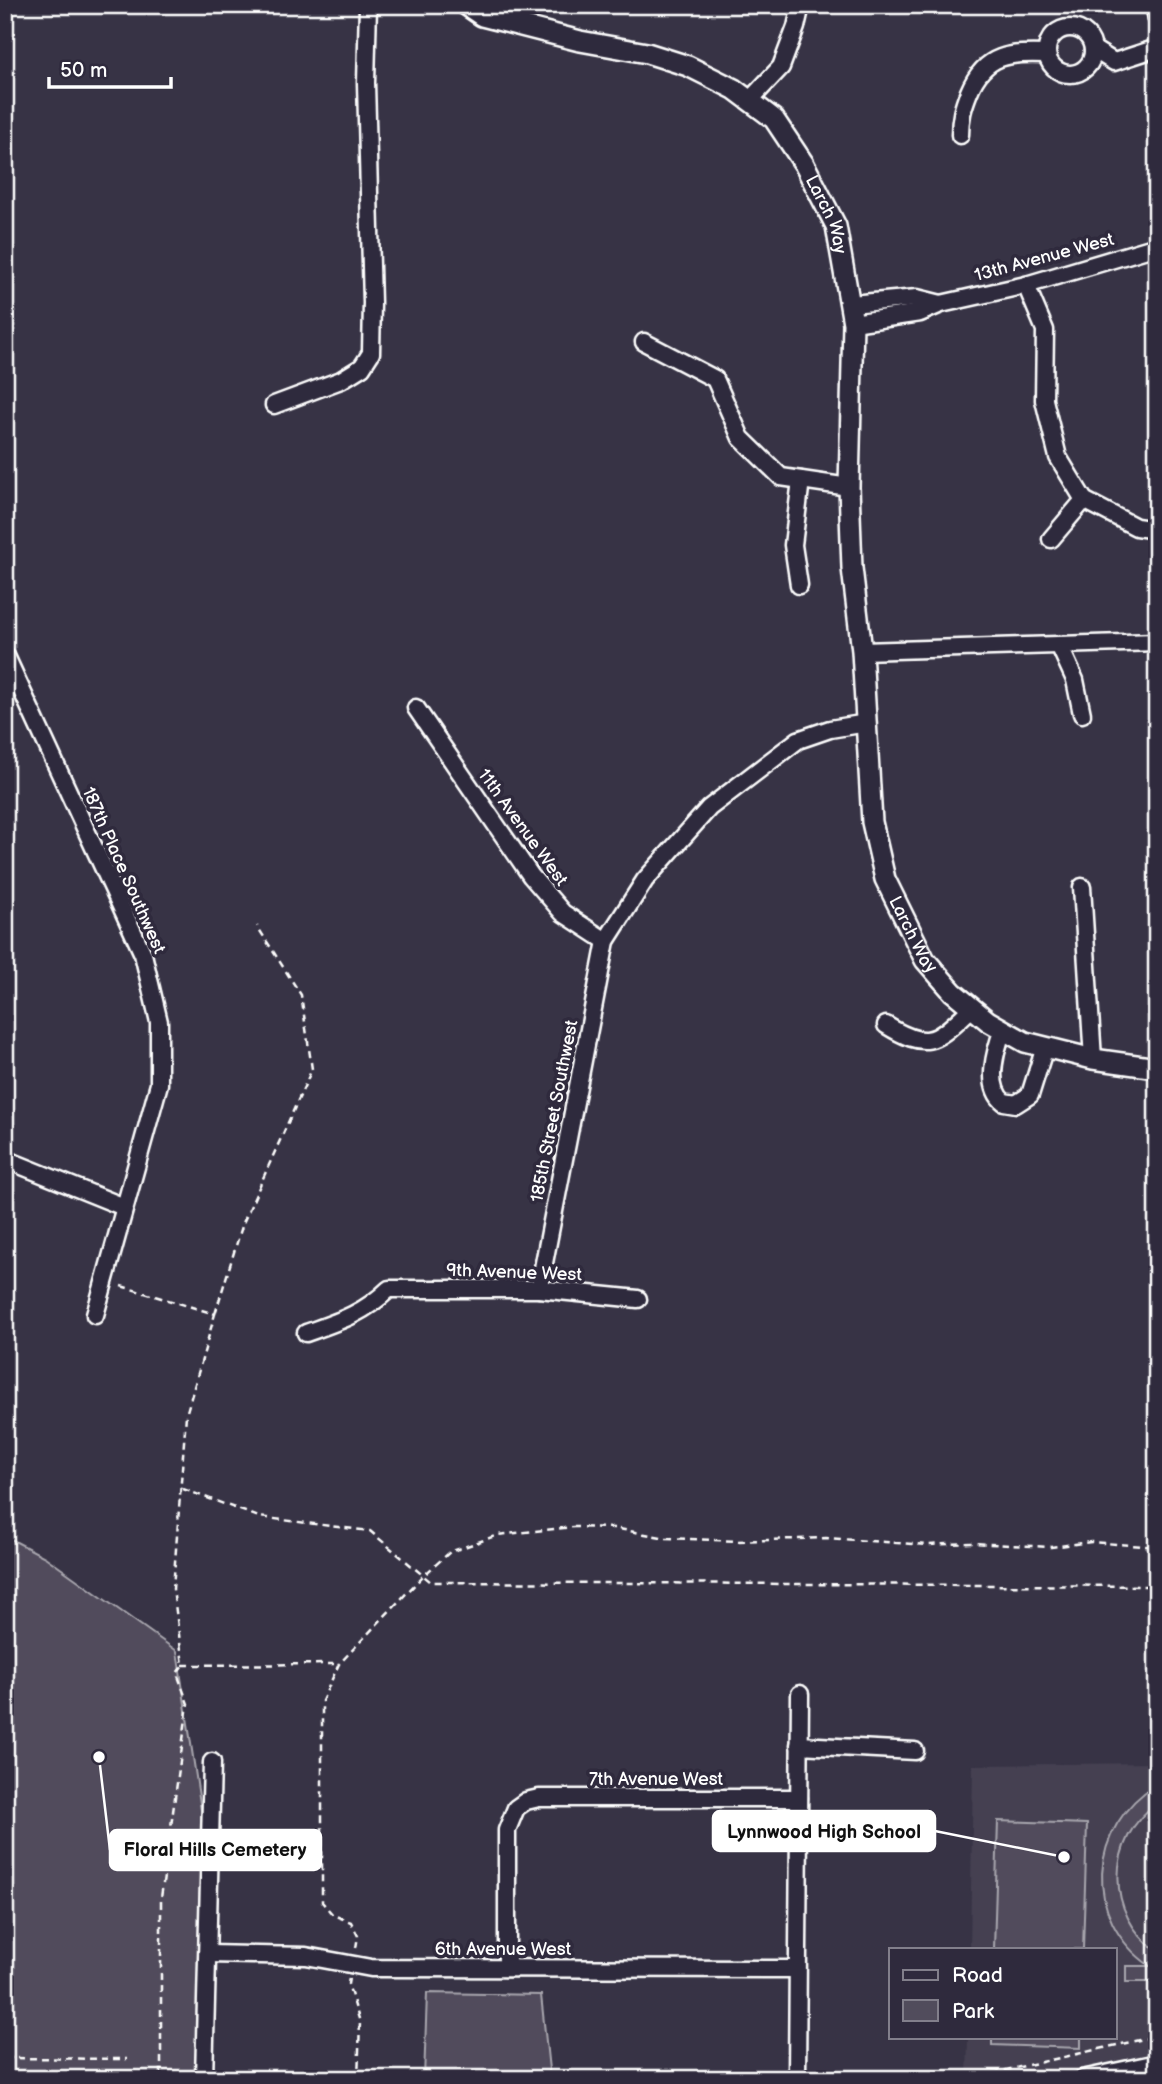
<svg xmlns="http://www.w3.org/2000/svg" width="1162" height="2084" font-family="'Balsamiq Sans',sans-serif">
<rect width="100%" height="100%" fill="#373345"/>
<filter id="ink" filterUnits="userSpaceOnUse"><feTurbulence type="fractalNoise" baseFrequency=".0143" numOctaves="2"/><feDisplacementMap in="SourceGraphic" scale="14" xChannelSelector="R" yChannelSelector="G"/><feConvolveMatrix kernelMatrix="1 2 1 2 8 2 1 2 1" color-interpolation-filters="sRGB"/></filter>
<g filter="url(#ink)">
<path fill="#444051" d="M1157 1763V2079H818V2076L967 2078 968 2037H1115V1949H970L973 1765Z"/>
<g fill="#514c5c" stroke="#a8a6ae" stroke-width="2">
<path d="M5 1536 45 1557 177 1651 209 1863 204 2079H5Z"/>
<path d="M1157 1784V1803C1106 1839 1105 1915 1157 1951V1982H1126V1966H1150C1082 1919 1088 1826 1157 1784Z"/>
<path d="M998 1821 1087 1824 1083 1949H994Z"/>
<path d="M427 1993 541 1995 550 2079H424Z"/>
<path d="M992 2037H1081V2048L992 2045Z"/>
</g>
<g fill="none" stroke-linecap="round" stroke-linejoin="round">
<defs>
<g id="minor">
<path d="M1154 5 1157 19"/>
<circle cx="1070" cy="51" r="23"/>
<path d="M1093 49 1114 62 1157 48"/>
<path d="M749 101 781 67 796 27 801 5"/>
<path d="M960 135C960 118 963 107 969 92 985 53 1010 53 1047 54"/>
<path d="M1026 285 1045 330 1044 400 1058 457 1084 500 1051 539"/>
<path d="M851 304 917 298 941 304"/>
<path d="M853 323 920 313 941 304 1026 285 1157 246"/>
<path d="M644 342 715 379 741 438 781 477 849 487"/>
<path d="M274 405 341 380 362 367 371 353 372 303 366 83 368 5"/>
<path d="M1084 500 1136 527 1157 530"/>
<path d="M799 585 793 545 801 480"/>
<path d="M1059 645 1075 680 1082 714"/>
<path d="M862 651 1157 642"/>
<path d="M5 654 143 954 159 1022V1084L95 1315"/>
<path d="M416 708 531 876 563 913 606 941"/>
<path d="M1082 887 1093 1059"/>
<path d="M886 1025C931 1053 937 1039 972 1008"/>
<path d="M1003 1029C996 1049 984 1086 1004 1102L1016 1104 1030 1095 1045 1047"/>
<path d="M5 1159 124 1207"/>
<path d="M539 1289 606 941 645 880 709 808 798 740 830 729 867 723"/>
<path d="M306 1333C340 1321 363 1314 389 1289H539L638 1299"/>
<path d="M799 1745 915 1751"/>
<path d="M209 1954 306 1956 371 1968 797 1969"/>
<path d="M507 1968V1830L516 1808 526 1801 539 1798H799"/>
<path d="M204 2079 212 1762"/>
<path d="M797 2079 800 1694"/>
<path d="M1082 2079 1157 2063"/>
</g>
<g id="major">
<path id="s1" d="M466 5 482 16 580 41 647 53 688 66 734 89 774 119 804 164 836 226 853 323 849 487 852 568 862 651 872 822 885 879 925 960 953 992 988 1021 1025 1042 1093 1059 1157 1068"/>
</g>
</defs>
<use href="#minor" stroke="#fff" stroke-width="21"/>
<use href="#major" stroke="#fff" stroke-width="24"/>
<g stroke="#fff" stroke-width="2.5" stroke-dasharray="7 5" stroke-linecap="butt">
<path d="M121 1286 215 1314 186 1415 173 1589 183 1665 177 1673 188 1704 161 1898V2079"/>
<path d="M215 1314 243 1223 312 1069 301 995 257 926"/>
<path d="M183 1489 259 1517 370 1531 431 1582 1157 1586"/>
<path d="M183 1665 337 1664"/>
<path d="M356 1948 358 1936 351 1922 333 1915 322 1902V1701L339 1664 422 1577 450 1552 498 1535 573 1527 614 1528 666 1538 738 1541 826 1538 927 1545 971 1543 1051 1547 1091 1542 1157 1547"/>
<path d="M349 1978 348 1984 360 2022 358 2079"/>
<path d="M5 2058 127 2059"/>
<path d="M993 2073 1157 2036"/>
</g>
<use href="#minor" stroke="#2f2a3d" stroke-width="16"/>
<use href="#major" stroke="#2f2a3d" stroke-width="19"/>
</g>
</g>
<g text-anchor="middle" stroke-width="7" stroke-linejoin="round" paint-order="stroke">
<g font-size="18" fill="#fff" stroke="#2f2a3d">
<text dy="6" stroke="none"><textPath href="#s1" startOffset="443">Larch Way</textPath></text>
<text transform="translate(1044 257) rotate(-15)" y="6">13th Avenue West</text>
<text transform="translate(523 827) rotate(54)" y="6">11th Avenue West</text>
<text transform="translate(124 870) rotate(66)" y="6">187th Place Southwest</text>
<text dy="6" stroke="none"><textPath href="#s1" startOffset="1176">Larch Way</textPath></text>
<text transform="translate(554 1111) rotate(-79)" y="6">185th Street Southwest</text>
<text transform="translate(514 1272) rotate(2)" y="6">9th Avenue West</text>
<text x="656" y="1785">7th Avenue West</text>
<text x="503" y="1955">6th Avenue West</text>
</g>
</g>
<path fill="none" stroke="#fff" stroke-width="2.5" d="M1064 1857L935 1831M99 1757L110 1850"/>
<g fill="#fff" stroke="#2f2a3d" stroke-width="2.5">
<circle cx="1064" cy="1857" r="7"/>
<circle cx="99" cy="1757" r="7"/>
</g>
<g fill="#fff" stroke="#fff" stroke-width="2.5">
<rect x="713" y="1811" width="222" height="40" rx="7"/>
<rect x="110" y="1830" width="211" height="40" rx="7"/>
</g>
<g font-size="19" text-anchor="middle" font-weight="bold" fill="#111">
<text x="824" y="1838">Lynnwood High School</text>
<text x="215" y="1856">Floral Hills Cemetery</text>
</g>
<rect width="1162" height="2084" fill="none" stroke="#2f2a3d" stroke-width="28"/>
<rect x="14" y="14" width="1134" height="2056" fill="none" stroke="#fff" stroke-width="2.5" filter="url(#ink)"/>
<rect x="889" y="1948" width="228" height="91" fill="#2f2a3d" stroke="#827f8b" stroke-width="2"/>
<rect x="903" y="1970" width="35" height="10" fill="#2f2a3d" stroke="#827f8b" stroke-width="2"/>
<text x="952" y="1982" font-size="21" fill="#ffffff">Road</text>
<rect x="903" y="2000" width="35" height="21" fill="#514c5c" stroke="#827f8b" stroke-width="2"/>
<text x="952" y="2018" font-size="21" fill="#ffffff">Park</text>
<path d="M49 77v10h122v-10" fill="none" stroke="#ffffff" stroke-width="3.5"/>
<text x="60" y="77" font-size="21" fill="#ffffff" stroke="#2f2a3d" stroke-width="5" paint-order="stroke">50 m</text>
</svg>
